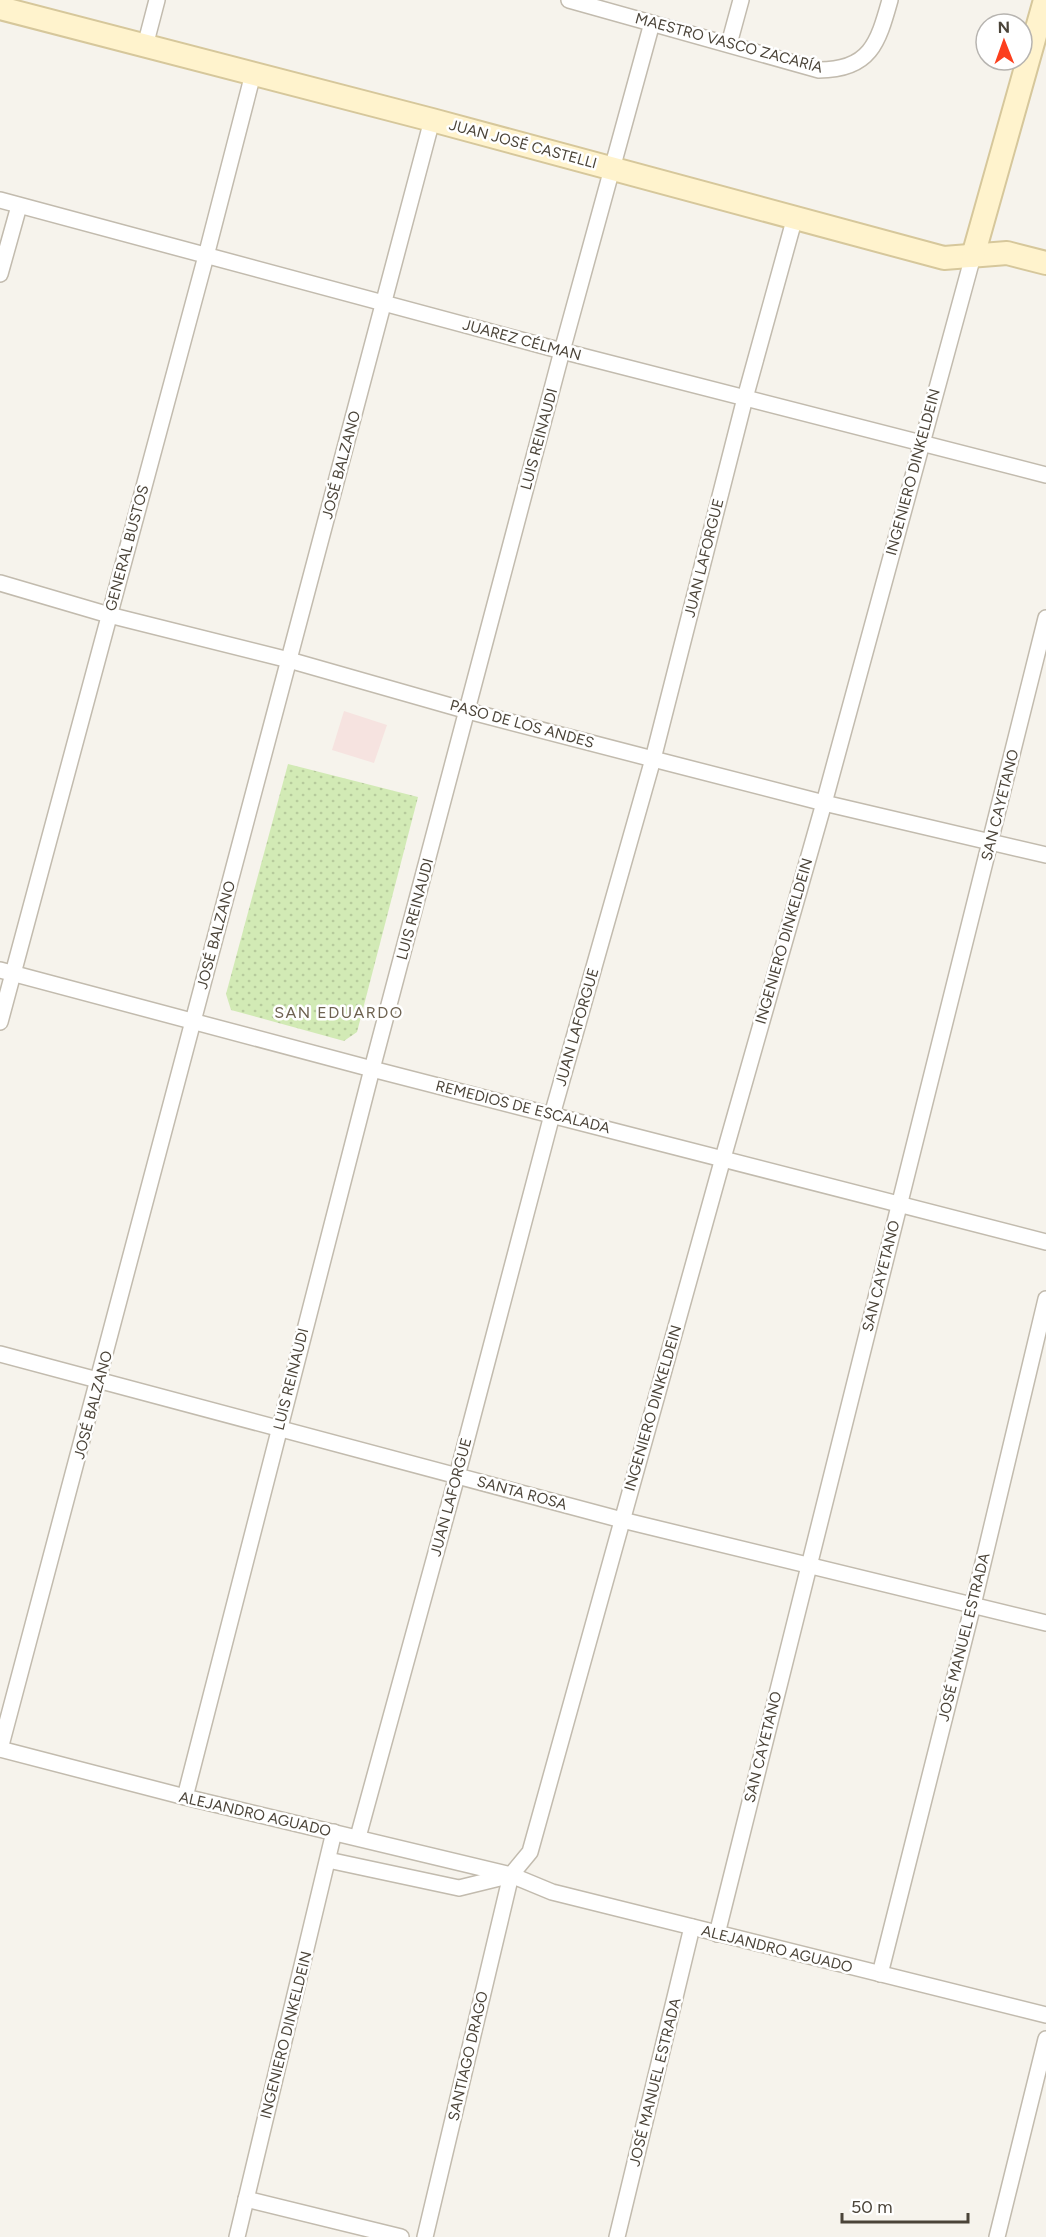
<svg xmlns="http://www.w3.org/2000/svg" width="1046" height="2237" font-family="Figtree,sans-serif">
<defs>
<pattern id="park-dots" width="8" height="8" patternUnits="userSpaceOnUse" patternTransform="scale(1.5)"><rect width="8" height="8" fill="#d2eab5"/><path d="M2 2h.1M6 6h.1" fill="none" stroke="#b6ca9c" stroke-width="1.8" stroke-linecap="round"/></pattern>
</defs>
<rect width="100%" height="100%" fill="#f6f3ec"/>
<path fill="#f6e3e0" d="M344 711 387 725 374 763 332 750Z"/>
<path fill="url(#park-dots)" d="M288 764 418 797 357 1032 344 1041 231 1010 226 994Z"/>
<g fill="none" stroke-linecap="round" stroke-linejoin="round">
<defs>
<g id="street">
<path d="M569 0 819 70C870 70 878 43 890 0"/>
<path d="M729 44 741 0"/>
<path d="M145 46 157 0"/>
<path d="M0 200 562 351 1046 475"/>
<path d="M0 274 19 206"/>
<path d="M0 583 109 615 289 660 468 711 653 759 824 803 1046 855"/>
<path d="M0 970 372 1069 1046 1242"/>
<path d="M0 1022 206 256 253 74"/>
<path d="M0 1354 622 1520 1046 1623"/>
<path d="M0 1749 432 120"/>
<path d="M0 1749 185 1797 511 1875 552 1892 1046 2015"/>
<path d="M185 1797 372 1069 562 351 652 23"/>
<path d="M358 1837 457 1476 552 1115 653 759 745 398 795 217"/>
<path d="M328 1860 459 1888 508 1876"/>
<path d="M717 1934 1046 618"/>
<path d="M880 1974 973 1605 1046 1299"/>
<path d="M246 2199 401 2237"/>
<path d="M237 2237 334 1832"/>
<path d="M425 2237 511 1875 530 1852 723 1158 824 803 973 256"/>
<path d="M617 2237 692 1927"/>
<path d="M997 2237 1046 2039"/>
</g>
<g id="secondary">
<path d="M0 8 432 120 944 258 1007 253 1046 263"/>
<path d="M973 256 1045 0"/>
</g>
</defs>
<use href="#street" stroke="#c2bbae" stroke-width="18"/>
<use href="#secondary" stroke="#d6c79b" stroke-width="26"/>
<use href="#street" stroke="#fff" stroke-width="15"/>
<use href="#secondary" stroke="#fff3cd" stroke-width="22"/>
</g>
<g text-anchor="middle" stroke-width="5" stroke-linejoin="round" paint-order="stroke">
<g font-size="15" fill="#4b4439" stroke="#fff">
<text transform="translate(729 43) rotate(15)" y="5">MAESTRO VASCO ZACARÍA</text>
<text transform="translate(523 144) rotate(15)" y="5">JUAN JOSÉ CASTELLI</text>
<text transform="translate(522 340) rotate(15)" y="5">JUAREZ CÉLMAN</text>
<text transform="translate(539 439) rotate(-75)" y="5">LUIS REINAUDI</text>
<text transform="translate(341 465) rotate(-75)" y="5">JOSÉ BALZANO</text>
<text transform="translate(913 472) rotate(-75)" y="5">INGENIERO DINKELDEIN</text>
<text transform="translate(127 548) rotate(-75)" y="5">GENERAL BUSTOS</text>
<text transform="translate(704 558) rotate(-76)" y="5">JUAN LAFORGUE</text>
<text transform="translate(522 724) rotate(15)" y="5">PASO DE LOS ANDES</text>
<text transform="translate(1000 805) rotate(-76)" y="5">SAN CAYETANO</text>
<text transform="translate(415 909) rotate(-75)" y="5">LUIS REINAUDI</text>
<text transform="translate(216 935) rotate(-75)" y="5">JOSÉ BALZANO</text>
<text transform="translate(784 941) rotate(-74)" y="5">INGENIERO DINKELDEIN</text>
<text transform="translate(577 1027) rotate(-74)" y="5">JUAN LAFORGUE</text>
<text transform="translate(523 1107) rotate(14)" y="5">REMEDIOS DE ESCALADA</text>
<text transform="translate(881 1276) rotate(-76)" y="5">SAN CAYETANO</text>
<text transform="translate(291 1379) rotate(-76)" y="5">LUIS REINAUDI</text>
<text transform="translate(93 1405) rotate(-75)" y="5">JOSÉ BALZANO</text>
<text transform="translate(653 1408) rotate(-74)" y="5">INGENIERO DINKELDEIN</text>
<text transform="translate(522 1493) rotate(15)" y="5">SANTA ROSA</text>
<text transform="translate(451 1497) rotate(-75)" y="5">JUAN LAFORGUE</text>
<text transform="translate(964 1637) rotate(-76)" y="5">JOSÉ MANUEL ESTRADA</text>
<text transform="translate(763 1747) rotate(-76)" y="5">SAN CAYETANO</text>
<text transform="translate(255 1814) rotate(13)" y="5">ALEJANDRO AGUADO</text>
<text transform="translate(777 1949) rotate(14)" y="5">ALEJANDRO AGUADO</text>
<text transform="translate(286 2035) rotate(-76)" y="5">INGENIERO DINKELDEIN</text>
<text transform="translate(468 2056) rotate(-77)" y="5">SANTIAGO DRAGO</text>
<text transform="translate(655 2082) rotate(-76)" y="5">JOSÉ MANUEL ESTRADA</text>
</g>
<g font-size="16" letter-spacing="1.5" fill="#6e6250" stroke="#fff">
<text x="339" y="1018">SAN EDUARDO</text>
</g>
</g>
<g transform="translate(1004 42) rotate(359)"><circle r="28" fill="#ffffff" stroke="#b7b4b0" stroke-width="1.5"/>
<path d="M0-4.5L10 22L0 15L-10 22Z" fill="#fc3f1d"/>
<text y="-9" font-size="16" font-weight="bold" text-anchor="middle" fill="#4b4439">N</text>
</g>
<path d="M842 2213v9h126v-9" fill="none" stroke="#4b4439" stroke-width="3"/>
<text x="851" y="2213" font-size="18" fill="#4b4439" stroke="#ffffff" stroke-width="4.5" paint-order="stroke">50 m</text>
</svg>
